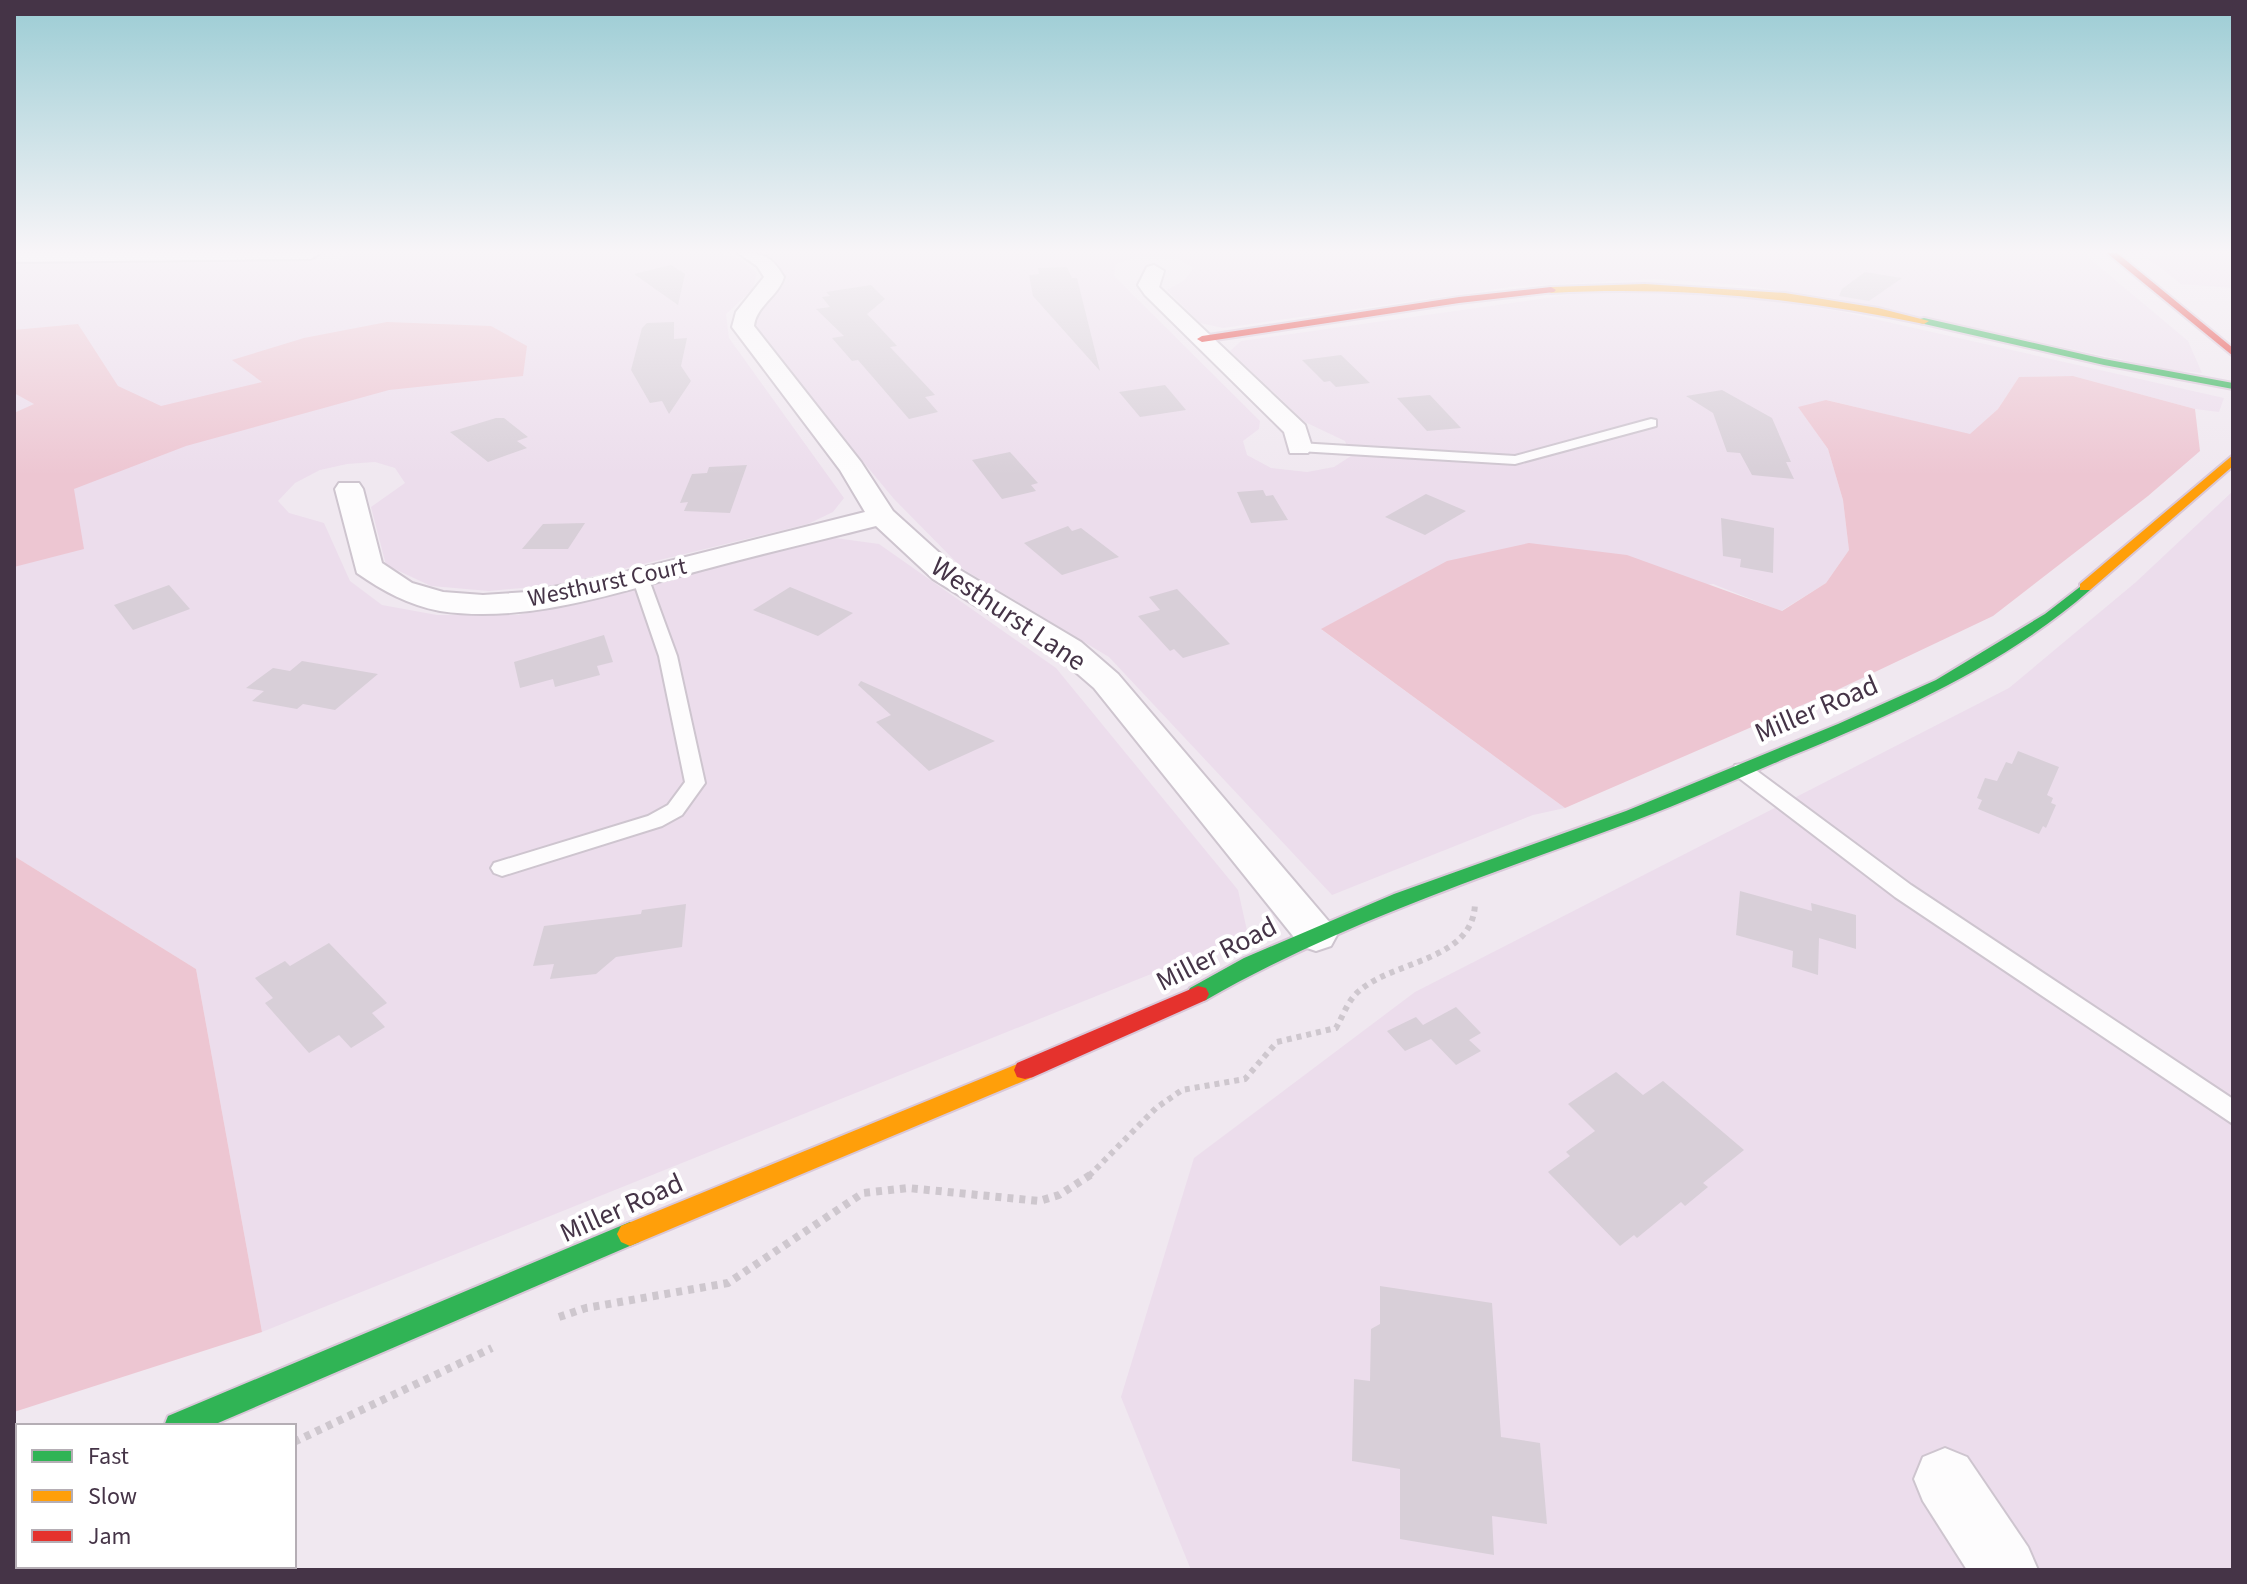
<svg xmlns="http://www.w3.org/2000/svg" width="2247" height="1584" font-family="'Source Sans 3',sans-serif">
<rect width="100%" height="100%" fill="#f0e8f0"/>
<g fill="#ecddec">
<path d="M348 253H717L740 259 757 273 753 289 726 314 729 338 844 498 833 512 808 524 556 585 489 591 431 586 386 565 371 507 405 483 395 468 375 462 347 464 320 470 295 483 278 501 289 513 324 523 350 581 382 605 437 615H518L835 538 879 544 1056 668 1238 890 1248 935 262 1332 196 969 14 856V261L339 260Z"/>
<path d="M758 253H2083L2188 341 2202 373 2171 370 1833 298 1741 285 1655 279 1517 286 1223 328 1200 323 1167 290 1185 280 1193 268 1177 258 1139 256 1116 264 1114 276 1260 421 1259 429 1243 441 1247 455 1271 468 1307 472 1334 467 1351 456 1345 441 1305 422 1230 351 1241 341 1582 293H1706L1774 301 1843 312 2224 398 2219 412 2195 409 2073 376 2019 377 1998 409 1970 435 1827 400 1799 408 1828 449 1843 500 1849 550 1826 583 1781 611 1713 584 1322 630 1565 808 1533 815 1332 895 1109 657 963 569 894 499 760 337 754 318 783 276 775 261Z"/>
<path d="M2192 253H2233V288L2181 284 2148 258Z"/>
<path d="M2233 491V1570H1191L1121 1397 1194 1158 1415 992 2009 688 2136 582Z"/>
</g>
<g fill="#edc6d2">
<path d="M387 322 491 326 527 346 523 376 389 390 186 446 74 489 84 549 14 567V413L34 404 14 393V330L78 324 118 386 161 406 262 382 232 360 304 338Z"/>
<path d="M2073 376 2195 409 2200 451 2148 496 1993 616 1837 690 1565 808 1321 629 1447 561 1529 543 1627 555 1782 611 1826 583 1849 550 1843 500 1828 449 1798 407 1826 400 1970 434 1998 409 2019 377Z"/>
<path d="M14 856 196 969 262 1332 14 1412Z"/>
</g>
<g fill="#d8cfd8">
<path d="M671 265 685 274 678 305 634 274Z"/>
<path d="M1067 267 1072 278H1077L1100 371 1033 296 1029 275 1039 274 1038 268Z"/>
<path d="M1865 272 1902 278 1869 301 1839 296 1842 289Z"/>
<path d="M871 285 885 299 867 314 897 346 890 347 935 395 925 397 938 412 909 419 858 360 852 361 832 338 844 336 816 309 830 307 822 297 830 296 826 292Z"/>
<path d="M674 322V339L687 338 681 366 691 381 669 414 662 401 650 403 631 370 642 328 647 323Z"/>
<path d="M1341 355 1370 383 1336 387 1330 381 1324 382 1302 360Z"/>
<path d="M1165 385 1186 410 1140 417 1119 392Z"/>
<path d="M1722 390 1772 418 1791 462H1786L1794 479 1752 475 1740 453 1727 452 1713 413 1686 396Z"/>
<path d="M1430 395 1461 428 1427 431 1397 398Z"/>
<path d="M496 418H504L528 437 517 441 527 448 488 462 450 432Z"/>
<path d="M1010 452 1038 483 1031 485 1036 491 1002 499 972 460Z"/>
<path d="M747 465 730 513 684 511 688 502 680 503 692 474 707 473 709 467Z"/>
<path d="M1263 490 1266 496 1273 495 1288 520 1251 523 1237 492Z"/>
<path d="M1426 494 1466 511 1425 535 1385 517Z"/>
<path d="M1721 518 1774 528 1773 573 1740 567 1741 559 1723 556Z"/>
<path d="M585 523 568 549H522L543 524Z"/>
<path d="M1068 526 1072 531 1081 528 1119 557 1062 575 1024 543Z"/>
<path d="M169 585 190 609 133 630 114 605Z"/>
<path d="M790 587 853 613 818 636 753 610Z"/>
<path d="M1177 589 1207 620 1230 644 1183 658 1174 649 1170 651 1138 616 1160 610 1149 597Z"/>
<path d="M604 635 613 662 597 666 600 675 555 687 553 679 520 688 514 662Z"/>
<path d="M302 661 378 674 335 710 303 704 297 709 252 701 264 691 246 688 273 668 290 671Z"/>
<path d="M861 681 995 741 929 771 876 722 891 715 858 685Z"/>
<path d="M2018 751 2059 767 2047 795 2053 798 2051 803 2056 805 2046 828 2043 826 2039 834 1978 809 1982 800 1977 798 1985 778 1997 781 2006 762 2012 764Z"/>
<path d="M1740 891 1812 911 1811 903 1856 915V949L1819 938 1818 975 1792 967 1793 951 1736 935Z"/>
<path d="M686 904 682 947 616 957 596 974 550 979 554 964 533 966 544 926 641 914 642 910Z"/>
<path d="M329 943 387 1003 372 1013 385 1027 351 1048 339 1035 309 1053 265 1003 273 998 255 978 285 961 290 966Z"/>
<path d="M1456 1007 1481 1033 1469 1040 1481 1051 1456 1065 1431 1039 1405 1051 1387 1031 1416 1017 1423 1025Z"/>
<path d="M1616 1072 1643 1095 1663 1081 1744 1150 1703 1183 1708 1187 1685 1206 1681 1202 1637 1238 1634 1235 1620 1246 1548 1172 1570 1156 1566 1152 1595 1131 1568 1104Z"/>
<path d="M1380 1286 1492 1303 1501 1437 1540 1443 1547 1524 1492 1516 1494 1555 1400 1539V1469L1352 1461 1354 1379 1370 1381 1371 1329 1380 1324Z"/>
</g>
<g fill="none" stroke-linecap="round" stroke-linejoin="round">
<defs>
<g id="lane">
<path d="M1651 419 1656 420V426L1515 464 1299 451 1292 447 1299 443 1515 456Z"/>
<path d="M640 572 648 577 677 656 705 783 682 815 662 826 502 876 494 873 491 868 494 863 648 816 668 805 685 782 659 656 632 577Z"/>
<path d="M1742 764 1749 765 1911 885 2233 1099V1124L1895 897 1735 775 1732 770 1735 765Z"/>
</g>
<g id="street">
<path d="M14 253H320L311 259 14 262Z"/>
<path d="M738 253C763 253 771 255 784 277 778 297 756 306 754 326L861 462 893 511 955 567 1081 642 1118 674 1331 924 1337 935 1331 946 1316 951 1301 946 1094 688 1057 656 933 579 876 526C817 541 757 555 698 571 616 593 526 624 440 611 408 605 383 591 357 573L335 489 339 483H359L363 489 382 563 412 583 443 592 483 595 528 592 614 575 865 512 840 470 732 327 736 312 764 277 757 266Z"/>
<path d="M1154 265 1164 271 1159 287 1305 425 1312 447 1308 453H1290L1284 432 1145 295 1138 285 1147 267Z"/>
<path d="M1945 1448 1967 1457 2028 1547 2038 1570H1967L1923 1501 1914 1479 1923 1457Z"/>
</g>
<g id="fast">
<path d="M1924 318 2104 359 2233 383V389L2104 365 1920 323V319Z"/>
<path d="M2085 583 2090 584V590C2003 666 1896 713 1791 756 1739 778 1687 801 1634 821 1489 875 1340 923 1206 1000L1198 1002 1190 1000 1187 994 1190 988 1244 958 1394 894 1626 811 1838 724 1936 680 2045 614Z"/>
<path d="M630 1222 639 1226 643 1234 639 1242 211 1426H164L168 1416Z"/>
</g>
<g id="slow">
<path d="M1645 284 1785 293 1878 308 1929 321 1924 324C1800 298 1678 286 1551 293L1546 290 1551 287Z"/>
<path d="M2233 455V466L2090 590H2080V584Z"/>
<path d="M1025 1061 1033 1063 1036 1070 1033 1077 630 1246 621 1242 617 1234 621 1226Z"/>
<path d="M18 1478V1508L14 1509V1479Z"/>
</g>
<g id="jam">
<path d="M2107 253H2117L2233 348V356Z"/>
<path d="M1551 287 1556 290 1554 292 1459 303 1202 342 1197 339 1202 336 1459 297Z"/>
<path d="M1198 986 1206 988 1209 994 1206 1000 1033 1077 1025 1079 1017 1077 1014 1070 1017 1063Z"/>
</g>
</defs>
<use href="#lane" stroke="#cec5cf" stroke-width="4"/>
<use href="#street" stroke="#cec5cf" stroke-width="4"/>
<use href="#fast" stroke="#d9c7d8" stroke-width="4"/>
<use href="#slow" stroke="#d9c7d8" stroke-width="4"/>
<use href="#jam" stroke="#d9c7d8" stroke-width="4"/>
<path stroke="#cec7ce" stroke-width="6" stroke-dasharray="5 5" stroke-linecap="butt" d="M1089 1176 1156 1108 1182 1090 1245 1079 1277 1042 1336 1028C1343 1016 1348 1000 1359 991 1394 960 1474 961 1475 903"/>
<g stroke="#cec7ce" stroke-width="8" stroke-dasharray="6 6" stroke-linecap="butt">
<path d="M559 1317 586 1308 728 1283 863 1193 908 1188 1039 1201 1059 1195 1092 1174"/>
<path d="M294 1442 492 1348"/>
<path d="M14 1555 18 1553"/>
</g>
<use href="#lane" fill="#fdfcfd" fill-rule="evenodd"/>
<use href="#street" fill="#fdfcfd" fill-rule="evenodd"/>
<use href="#fast" fill="#30b455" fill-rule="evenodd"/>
<use href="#slow" fill="#ff9f0a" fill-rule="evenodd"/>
<use href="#jam" fill="#e5322d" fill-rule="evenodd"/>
</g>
<linearGradient id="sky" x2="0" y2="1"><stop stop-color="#9bccd4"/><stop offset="0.53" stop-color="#f8f5f8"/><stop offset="1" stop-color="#f8f5f8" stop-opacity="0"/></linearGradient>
<rect width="2247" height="475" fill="url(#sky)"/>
<g text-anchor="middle" stroke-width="8" stroke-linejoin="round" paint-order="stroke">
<g font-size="24" fill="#453447" stroke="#fff">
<text transform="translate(607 582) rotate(-12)" y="8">Westhurst Court</text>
</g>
<g font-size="28" fill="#453447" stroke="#fff">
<text transform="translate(1009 613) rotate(34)" y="10">Westhurst Lane</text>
<text transform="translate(1816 708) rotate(-23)" y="10">Miller Road</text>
<text transform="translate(1216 953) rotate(-27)" y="10">Miller Road</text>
<text transform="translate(621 1207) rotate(-24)" y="10">Miller Road</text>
</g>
</g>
<rect width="2247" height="1584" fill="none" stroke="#453447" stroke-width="32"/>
<rect x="16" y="1424" width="280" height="144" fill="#ffffff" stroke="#b5aeb5" stroke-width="2"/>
<rect x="32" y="1450" width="40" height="12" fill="#30b455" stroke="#b5aeb5" stroke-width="2"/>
<text x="88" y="1464" font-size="24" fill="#453447">Fast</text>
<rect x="32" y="1490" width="40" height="12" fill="#ff9f0a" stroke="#b5aeb5" stroke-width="2"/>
<text x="88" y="1504" font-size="24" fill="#453447">Slow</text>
<rect x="32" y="1530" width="40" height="12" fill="#e5322d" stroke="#b5aeb5" stroke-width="2"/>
<text x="88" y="1544" font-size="24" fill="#453447">Jam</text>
</svg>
